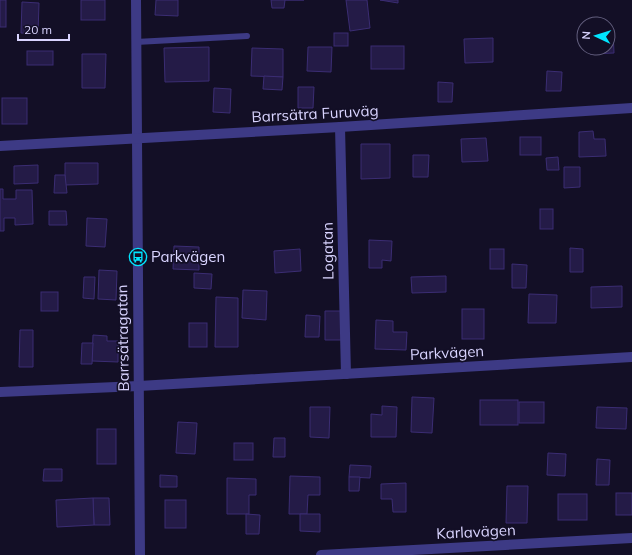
<svg xmlns="http://www.w3.org/2000/svg" width="632" height="555" font-family="Mulish,sans-serif">
<rect width="100%" height="100%" fill="#130f26"/>
<g fill="#241b47" stroke="#3b2d73">
<rect x="0" y="0" width="6" height="27"/>
<rect x="81" y="0" width="24" height="20"/>
<path d="M156 0H178V16L155 15Z"/>
<path d="M271 0H304H285L284 8H272Z"/>
<path d="M346 0H367L370 28 350 31Z"/>
<path d="M380 0H398V3Z"/>
<path d="M22 2 39 3 38 34 21 33Z"/>
<path d="M608 30H613L614 53 590 54 589 48H608Z"/>
<rect x="334" y="33" width="14" height="13"/>
<path d="M493 38V62L465 63 464 39Z"/>
<rect x="371" y="46" width="33" height="23"/>
<path d="M209 47V81L165 82 164 48Z"/>
<path d="M308 47H332L331 72 307 71Z"/>
<path d="M252 48 283 49V77L251 76Z"/>
<rect x="27" y="51" width="26" height="14"/>
<path d="M82 54H106L105 88H82Z"/>
<path d="M547 71 562 72 561 91H546Z"/>
<path d="M264 76 283 77 282 90 263 89Z"/>
<path d="M438 82 453 83 452 102H438Z"/>
<path d="M298 87H314L313 108H298Z"/>
<path d="M214 88 231 89 230 113 213 112Z"/>
<rect x="2" y="98" width="25" height="26"/>
<path d="M593 131 594 139H605L606 156 579 157V132Z"/>
<rect x="520" y="137" width="21" height="18"/>
<path d="M486 138 488 161 462 162 461 139Z"/>
<path d="M361 144H390V178L361 179Z"/>
<path d="M413 155H429L428 177H413Z"/>
<path d="M558 157 559 170H547L546 158Z"/>
<path d="M65 163H98V184L65 185Z"/>
<path d="M38 165V183L14 184V166Z"/>
<path d="M564 167H580V187L564 188Z"/>
<path d="M55 175H65L67 193H54Z"/>
<path d="M0 189H3V199H16V190H32L33 224 15 225V218H4V231H0Z"/>
<rect x="540" y="209" width="13" height="20"/>
<path d="M49 211H66L67 225H49Z"/>
<path d="M87 218 107 219 105 247 86 246Z"/>
<path d="M369 240 392 241 391 261 382 260V268H369Z"/>
<path d="M174 246 199 247V270L173 269Z"/>
<path d="M570 248 583 249V272H570Z"/>
<path d="M300 249 301 271 275 273 274 251Z"/>
<rect x="490" y="249" width="14" height="20"/>
<path d="M512 264 527 265 526 288H512Z"/>
<path d="M99 270 117 271 116 300 98 299Z"/>
<path d="M194 273 212 274 211 289 194 288Z"/>
<path d="M446 276V292L412 293 411 277Z"/>
<path d="M84 277H95L94 299 83 298Z"/>
<path d="M622 286V307L591 308V287Z"/>
<path d="M243 290 267 291 266 320 242 318Z"/>
<rect x="41" y="292" width="17" height="19"/>
<path d="M529 294 557 295 556 323H528Z"/>
<path d="M216 297 238 298V347H215Z"/>
<rect x="462" y="309" width="22" height="30"/>
<path d="M325 311H342L343 340H325Z"/>
<path d="M306 315 320 316 319 337H305Z"/>
<path d="M376 320 393 321V332H407L406 350 375 349Z"/>
<rect x="189" y="323" width="18" height="24"/>
<path d="M20 330H33V367H19Z"/>
<path d="M93 335 107 336V341H118V362L92 361Z"/>
<path d="M82 343H93L92 364H81Z"/>
<path d="M412 397 434 398 432 433 411 432Z"/>
<rect x="480" y="400" width="38" height="25"/>
<rect x="519" y="402" width="25" height="21"/>
<path d="M382 406 397 407 396 437H371V414L382 415Z"/>
<path d="M310 407H330L329 438 310 437Z"/>
<path d="M597 407 627 408 626 429 596 428Z"/>
<path d="M178 422 197 423 195 454 176 453Z"/>
<rect x="97" y="429" width="19" height="35"/>
<path d="M274 438H285V457H273Z"/>
<rect x="234" y="443" width="19" height="17"/>
<path d="M548 453 566 454 565 476 547 475Z"/>
<path d="M597 459 610 460 609 485H596Z"/>
<path d="M350 465 371 466 370 478 349 477Z"/>
<path d="M44 469H62V481H43Z"/>
<path d="M160 475 177 476V487H160Z"/>
<path d="M290 476 320 477V495H308L307 514H289Z"/>
<path d="M349 477H360L359 491H349Z"/>
<path d="M227 478 256 479V495H249V514H227Z"/>
<path d="M406 483V512H393L392 499H381V484Z"/>
<path d="M507 486H528L527 523H506Z"/>
<rect x="616" y="493" width="16" height="22"/>
<rect x="558" y="494" width="29" height="26"/>
<path d="M93 498H109L110 525H94Z"/>
<path d="M93 498 94 525 57 527 56 500Z"/>
<rect x="165" y="500" width="21" height="28"/>
<path d="M246 514 260 515 259 534H246Z"/>
<path d="M300 514H320V532L300 531Z"/>
</g>
<g fill="none" stroke-linecap="round" stroke-linejoin="round">
<path stroke="#3d3a85" stroke-width="6" d="M136 42 247 36"/>
<g stroke="#3d3a85" stroke-width="10">
<path d="M136 0 140 555"/>
<path d="M340 127 346 374"/>
<path d="M0 146 340 127 632 108"/>
<path d="M0 392 139 386 632 357"/>
<path d="M321 555 632 538"/>
</g>
</g>
<defs>
<symbol id="bus-ring" viewBox="-11 -11 22 22"><circle r="9.5" fill="#130f26" stroke="#00e5ff" stroke-width="1.5"/><path d="M-5-6H5V4H4V6H2V4H-2V6H-4V4H-5ZM-3.5-4V0h7V-4ZM-3.5 1.2v1.5H-2V1.2ZM2 1.2v1.5H3.5V1.2Z" fill="#00e5ff"/></symbol>
</defs>
<g fill-rule="evenodd">
<use href="#bus-ring" x="128" y="247" width="20" height="20"/>
</g>
<g text-anchor="middle" stroke-width="3.5" stroke-linejoin="round" paint-order="stroke">
<g font-size="15" fill="#d9d4ff" stroke="#130f26">
<text transform="translate(315 114) rotate(-3)" y="5">Barrsätra Furuväg</text>
<text transform="translate(328 251) rotate(-91)" y="5">Logatan</text>
<text transform="translate(123 338) rotate(-91)" y="5">Barrsätragatan</text>
<text transform="translate(447 353) rotate(-3)" y="5">Parkvägen</text>
<text transform="translate(476 532) rotate(-3)" y="5">Karlavägen</text>
</g>
<g font-size="15" fill="#d9d4ff" stroke="#130f26" text-anchor="start">
<text x="151" y="262">Parkvägen</text>
</g>
</g>
<g transform="translate(596 36) rotate(274)"><circle r="19" fill="#130f26" stroke="#625e7d"/>
<path d="M0-3L7 15L0 10L-7 15Z" fill="#00e5ff"/>
<text y="-6" font-size="11" font-weight="bold" text-anchor="middle" fill="#d9d4ff">N</text>
</g>
<path d="M18 34v6h51v-6" fill="none" stroke="#d9d4ff" stroke-width="2"/>
<text x="24" y="34" font-size="12" fill="#d9d4ff" stroke="#130f26" stroke-width="3" paint-order="stroke">20 m</text>
</svg>
